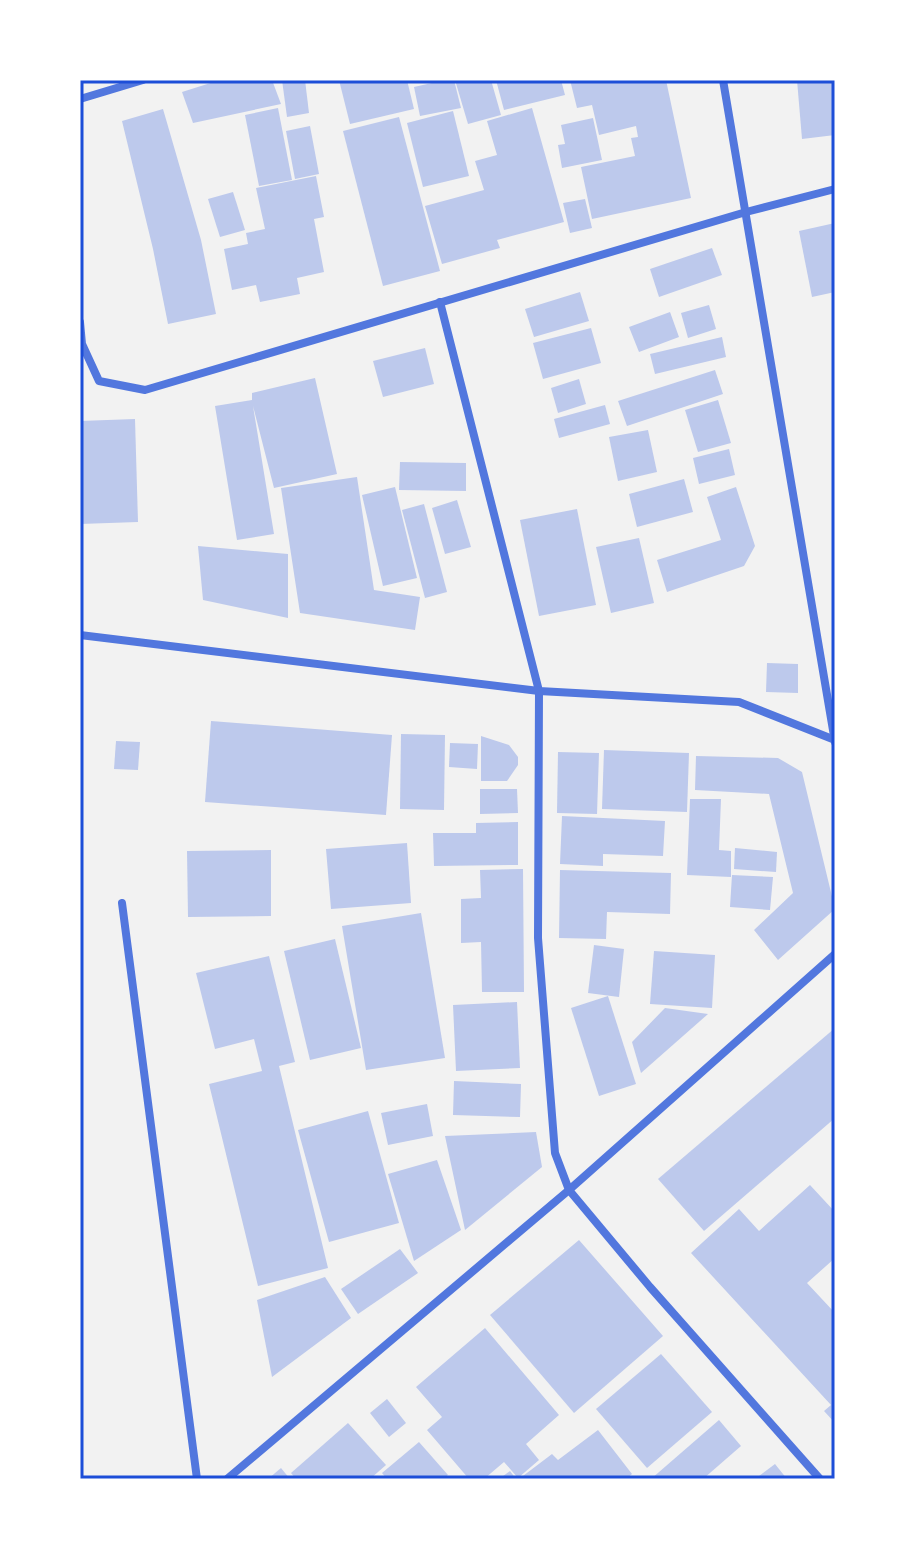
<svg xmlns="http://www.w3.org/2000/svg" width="915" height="1559" font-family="Ubuntu,sans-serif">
<rect width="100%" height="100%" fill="#f2f2f2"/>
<g fill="#bdc9ec">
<path d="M220 80H272L281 104 193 123 182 92Z"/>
<path d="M282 80H305L309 113 287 117Z"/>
<path d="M339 80H407L414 109 350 124Z"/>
<path d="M445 80H454L461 108 420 116 414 87Z"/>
<path d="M455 80H491L501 115 468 124Z"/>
<path d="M496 80H561L565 95 504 110Z"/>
<path d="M570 80H666L691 198 592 219 581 167 635 156 631 138 638 137 636 126 599 135 592 105 577 108Z"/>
<path d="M797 80H835V135L802 139Z"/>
<path d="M278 108 292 180 259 186 245 115Z"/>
<path d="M532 108 564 222 497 240 500 248 442 264 425 206 484 190 475 161 497 155 487 121Z"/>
<path d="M163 109 201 240 216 314 168 324 153 249 122 121Z"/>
<path d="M453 111 469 176 423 187 407 123Z"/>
<path d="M399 117 440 271 383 286 343 131Z"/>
<path d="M593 118 602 160 562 168 558 145 565 144 561 125Z"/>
<path d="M310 126 319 174 295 179 286 131Z"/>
<path d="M316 176 324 217 314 219 324 272 297 278 300 294 260 302 256 285 232 290 224 249 248 244 246 233 265 229 256 188Z"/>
<path d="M233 192 245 230 220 237 208 199Z"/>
<path d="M585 199 592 228 570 233 563 203Z"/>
<path d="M835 223V292L812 297 799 231Z"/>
<path d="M712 248 722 275 659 297 650 269Z"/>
<path d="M580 292 589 321 534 337 525 309Z"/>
<path d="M709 305 716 329 688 338 681 313Z"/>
<path d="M670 312 679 337 639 352 629 327Z"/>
<path d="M591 328 601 363 543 379 533 343Z"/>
<path d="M722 337 726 357 655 374 650 354Z"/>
<path d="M425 348 434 384 383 397 373 361Z"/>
<path d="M715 370 723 394 627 426 618 401Z"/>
<path d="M315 378 337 474 274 488 253 406 274 534 237 540 215 406 252 400V393Z"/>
<path d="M579 379 586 404 558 413 551 388Z"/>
<path d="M718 400 731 443 698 452 685 410Z"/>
<path d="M605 405 610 424 559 438 554 419Z"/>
<path d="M135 419 138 522 80 524V421Z"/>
<path d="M648 430 657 472 618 481 609 437Z"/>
<path d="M729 449 735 475 699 484 693 458Z"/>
<path d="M400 462 466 463V491L399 490Z"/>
<path d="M357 477 374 590 420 597 415 630 300 613 281 488Z"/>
<path d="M684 479 693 512 637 527 629 494Z"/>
<path d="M395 487 417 578 383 586 362 495Z"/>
<path d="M736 487 755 546 744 566 667 592 657 560 721 540 707 497Z"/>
<path d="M457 500 471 547 445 554 432 508Z"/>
<path d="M424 504 447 592 425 598 402 510Z"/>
<path d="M577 509 596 605 539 616 520 520Z"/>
<path d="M639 538 654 603 611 613 596 547Z"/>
<path d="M198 546 288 554V618L203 600Z"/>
<path d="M767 663 798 664V693L766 692Z"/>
<path d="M211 721 392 735 386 815 205 802Z"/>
<path d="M401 734 445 735 444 810 400 809Z"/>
<path d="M481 736 509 745 518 757V765L507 781H481Z"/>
<path d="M116 741 140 742 138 770 114 769Z"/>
<path d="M450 743 478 744 477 769 449 767Z"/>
<path d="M604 750 689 753 687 812 602 809Z"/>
<path d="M558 752 599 753 597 814 557 813Z"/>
<path d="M696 756 778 758 802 772 835 909 778 960 754 930 793 893 769 794 695 790Z"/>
<path d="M480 789H517L518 813 480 814Z"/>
<path d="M690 799H721L719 850 731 851V877L687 875Z"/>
<path d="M562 816 665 821 663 856 603 854V866L560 864Z"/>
<path d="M518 822V865L434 866 433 833H476V823Z"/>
<path d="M407 843 411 903 331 909 326 849Z"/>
<path d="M735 848 777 852 776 872 734 869Z"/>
<path d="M271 850V916L188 917 187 851Z"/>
<path d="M523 869 524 992H482L481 942 461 943V899L481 898 480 870Z"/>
<path d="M560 870 671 873 670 914 607 912 606 939 559 938Z"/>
<path d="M732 875 773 877 770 910 730 907Z"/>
<path d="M421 913 445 1058 366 1070 342 926Z"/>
<path d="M335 939 361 1048 310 1060 284 951Z"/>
<path d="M594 945 624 949 619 997 588 993Z"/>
<path d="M654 951 715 955 712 1008 650 1004Z"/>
<path d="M269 956 295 1062 279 1066 328 1268 258 1286 209 1084 262 1071 254 1039 215 1049 196 973Z"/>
<path d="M608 996 636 1084 599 1096 571 1008Z"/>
<path d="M517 1002 520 1068 456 1071 453 1005Z"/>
<path d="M665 1008 708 1014 641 1073 632 1042Z"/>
<path d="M835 1028V1118L704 1231 658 1179Z"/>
<path d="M454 1081 521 1084 520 1117 453 1115Z"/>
<path d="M427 1104 433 1136 388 1145 381 1113Z"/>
<path d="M368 1111 399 1223 329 1242 298 1130Z"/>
<path d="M536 1132 542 1167 465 1230 445 1136Z"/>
<path d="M437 1160 461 1230 414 1261 388 1174Z"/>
<path d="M810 1185 835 1212V1258L807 1283 835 1313V1423L824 1411 831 1405 691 1253 739 1209 759 1231Z"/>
<path d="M579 1240 663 1336 574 1413 490 1315Z"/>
<path d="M400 1249 418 1273 358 1314 341 1289Z"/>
<path d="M325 1277 351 1318 272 1377 257 1300Z"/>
<path d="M485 1328 559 1415 526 1444 539 1460 518 1478 504 1462 484 1479H469L427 1430 442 1417 416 1387Z"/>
<path d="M661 1354 712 1412 647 1468 596 1409Z"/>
<path d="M387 1399 406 1423 389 1437 370 1413Z"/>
<path d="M719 1420 741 1446 703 1479H651Z"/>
<path d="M348 1423 386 1465 370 1479H296L291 1473Z"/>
<path d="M598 1430 632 1474 626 1479H519L552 1454 558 1460Z"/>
<path d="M419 1442 448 1475 443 1479H387L382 1473Z"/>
<path d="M775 1464 787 1479H755Z"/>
<path d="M281 1468 290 1479H268Z"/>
<path d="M510 1471 516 1479H499Z"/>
</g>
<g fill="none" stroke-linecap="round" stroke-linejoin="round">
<g stroke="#5277de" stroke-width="8">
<path d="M723 80 835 742"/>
<path d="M80 99 143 80"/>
<path d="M440 302 539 691 538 938 555 1153 569 1190 650 1287 820 1479"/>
<path d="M80 322 82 344 99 381 145 390 746 212 835 189"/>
<path d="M80 635 539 691 739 702 835 740"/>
<path d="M122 903 197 1479"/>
<path d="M227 1479 569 1190 835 954"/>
</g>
</g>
<rect width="915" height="1559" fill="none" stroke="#ffffff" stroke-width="164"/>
<rect x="82" y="82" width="751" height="1395" fill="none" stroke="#1d4ed8" stroke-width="3"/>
</svg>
